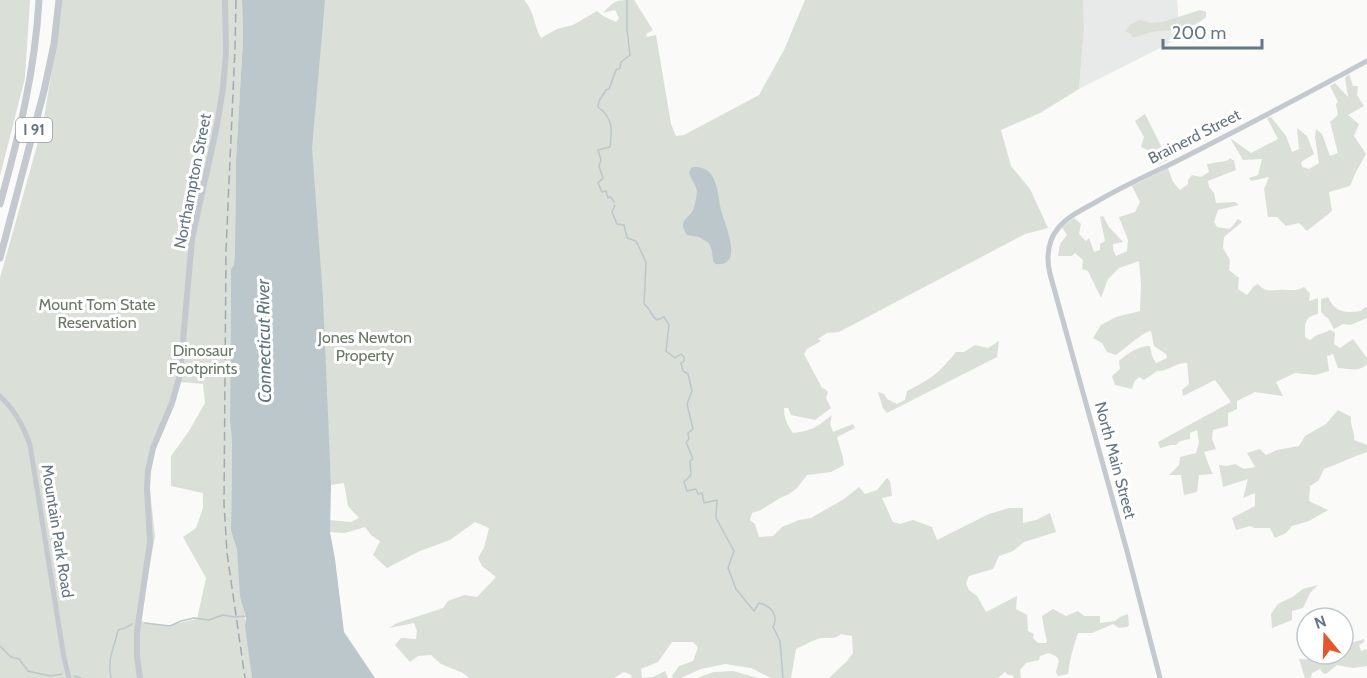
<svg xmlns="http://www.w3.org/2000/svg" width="1367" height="678" font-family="Cabin,sans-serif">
<rect width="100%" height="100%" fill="#fafaf8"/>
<path fill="#e8e9e9" d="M1083 0H1177L1180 38 1079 89 1084 28Z"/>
<g fill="#dadfd7" fill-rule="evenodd">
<path d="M0 0H30L25 78 0 176Z"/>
<path d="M62 0H242L243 39 236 159 235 247 234 265 231 269 230 422 232 442 231 531 237 550 252 678H0V278L43 124 61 15ZM181 382 203 384 205 403 189 431 171 456V486L203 493V508L196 528 183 537 206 578 197 619 165 626 140 621 155 536 148 474 160 428Z"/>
<path d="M313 0H524C534 10 534 26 541 38L557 29 573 25 597 11 603 16 616 22 619 18 615 10 603 13C615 0 616 0 634 0L653 30 646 34 647 37 656 35 671 124 676 136 684 135 759 95 784 50 805 0H1083L1084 28 1079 89 1040 113 1001 130 1011 166 1030 189 1048 228 1025 234 839 332 827 333 818 339 821 341 807 349 804 354 822 388 825 389 828 392 826 398 831 408 815 420 791 415 788 408H784C784 418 787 425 793 433 812 431 818 426 832 415L830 424 833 432 853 424 855 428 837 437 843 458 844 465 831 472 807 475 797 488 789 494 780 498 761 510 752 513 750 520 755 524 759 537 773 536 782 527 799 520 811 518 844 499 859 487 865 494 877 490 887 478 890 481 892 496 882 498 893 522 900 524 913 520 932 527 937 540 989 514 1009 508H1023V523L1036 520 1050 513 1056 532 1024 542 1013 551 999 556 993 569 969 576 966 583 969 590 977 596 986 612 1017 596 1016 609 1027 615 1028 631 1034 634 1033 638 1038 643H1046L1047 640C1045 636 1043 621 1042 616L1053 609 1066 616 1078 611 1084 616H1100V623L1115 621 1120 617 1128 614 1129 625 1127 627 1119 628 1113 624 1092 633H1078C1073 648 1070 658 1068 674L1058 676 1056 672 1059 661 1057 657 1049 653 1040 656 1039 660 1026 663 1020 670 1021 678H1014L1012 675H1008L1005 672 998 678H829L847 661 853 653 852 636 841 634C833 641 827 636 818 639 811 641 803 646 796 649L791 678H771L751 668 725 664 701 669 681 678H673L672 676 679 666 693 661 698 647 693 642H672L658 662 641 669 642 678 653 677 665 671 668 678H632L631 675 624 672 614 678H469L463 673 441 664 431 655 418 656 410 662 395 645 401 638 416 639 417 631 414 623 389 628 397 623 443 608 448 601 464 595 477 597 496 577 482 566 478 558 484 548 489 528 475 522 450 540 420 551 387 568 373 555 380 541 371 535 365 527 345 533 330 532 329 520 351 522 359 518 348 506 344 483 331 485 327 410 301 123Z"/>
<path d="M1200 10 1206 12V17C1189 32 1172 29 1151 32 1144 34 1139 37 1132 37L1131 34 1125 31 1131 24 1140 20 1150 23 1163 22Z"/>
<path d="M1349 74 1353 86H1358L1357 95 1364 106 1348 115 1359 124 1354 136 1366 154 1356 172 1350 186 1329 192 1332 211 1307 231 1299 223 1286 226 1277 217H1268L1264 189 1269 177 1251 181 1249 178 1258 175 1262 159 1243 160 1230 138 1251 153 1278 139 1267 118 1271 117 1286 136 1292 152 1299 149 1297 128 1307 136 1314 154 1301 162 1302 167 1309 169 1319 163 1315 137 1316 129 1322 134 1330 156 1338 153 1330 122 1338 115 1336 104 1338 102 1330 86 1335 83 1348 97 1345 78Z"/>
<path d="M1145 114 1168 160 1158 165 1150 151 1141 147 1144 137 1135 121Z"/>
<path d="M1231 158 1232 160H1234L1236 170 1208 181 1209 187 1214 193 1216 203 1235 202 1239 205 1218 210 1214 222 1217 227 1230 229 1238 219 1242 222 1224 237 1223 248 1230 260 1229 270 1239 278 1238 289 1247 295 1254 286 1258 284C1266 294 1275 289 1285 290 1293 290 1297 291 1304 287L1310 293 1309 301 1318 298V314C1304 317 1305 323 1305 337L1310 340 1317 335 1331 330 1335 333 1334 344 1340 348 1353 339 1367 358V364C1359 373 1348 368 1338 368L1333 354 1327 356 1329 371 1315 375 1295 373 1276 382 1283 396 1255 392 1237 401V409L1228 413V426L1213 430 1212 439 1216 449 1204 452 1211 471 1213 474 1199 475 1197 492 1184 495 1181 475H1169L1179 465 1180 457 1196 453 1199 443 1197 430 1190 433V439L1180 441 1176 445H1171L1160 448 1158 442 1231 402 1215 380 1183 396 1182 390 1189 384 1187 363C1176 362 1168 372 1157 371L1144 380 1139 377 1134 382 1132 389 1115 385 1112 376 1120 369 1119 361C1128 353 1138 346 1150 346L1152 356 1156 363 1167 358 1166 354 1154 346 1151 331C1141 333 1126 348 1116 355L1107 352 1102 343 1093 338 1101 325 1116 317 1140 311 1141 284 1139 261 1119 268 1108 279 1101 298 1088 271 1082 269 1083 260 1075 253 1072 256H1058L1060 244 1067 235 1062 227 1074 218 1081 224 1079 234 1086 241 1089 238 1094 252 1100 250V244L1105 241 1100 217 1103 216 1109 227 1123 242 1113 244V249L1116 256 1127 251 1128 240 1119 217 1135 212 1140 202 1132 186 1168 168 1173 182 1180 190 1188 184V180L1192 175 1201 177 1209 172 1207 164 1226 161Z"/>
<path d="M1328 297C1335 313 1345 313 1361 311L1365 307 1367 308V318L1350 325 1343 324 1334 329 1328 318 1326 317 1321 312V299Z"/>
<path d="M999 341 997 357 887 413 883 408 878 392 884 394 887 399 897 404 905 400 907 391C931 379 939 373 956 352H964L975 345 988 348Z"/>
<path d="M1338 410 1351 417C1350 426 1355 431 1354 440L1367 445V452C1352 457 1338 464 1324 469L1318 481 1310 486 1309 501 1328 510 1309 521 1292 526 1286 533 1275 538 1270 528H1255L1250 526 1236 530 1232 518 1255 506V493L1243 498 1248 479 1223 487 1219 465 1227 466 1235 464 1244 469 1255 467 1247 453 1260 449 1266 455 1277 450 1299 446 1305 436 1326 424Z"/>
<path d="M1318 585 1310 593 1303 608 1292 611V620L1272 628 1271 614 1278 604 1294 596 1303 589Z"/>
<path d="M1364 639V642L1359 645 1361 651 1367 649V666L1353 668 1337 665 1326 674 1323 673 1320 669 1312 673 1311 678H1305L1299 659C1314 661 1328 654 1343 654V649L1345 645 1350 646 1354 642Z"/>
<path d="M733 671 758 678H697L714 672Z"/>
</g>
<g fill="#bbc7cb">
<path d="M242 0H325L312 148 323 298 331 485 330 532 335 559 344 632 375 678H252L245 626 246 618 240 596 237 550 231 531 232 442 230 422 231 269 234 265 235 247 236 159 243 39Z"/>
<path d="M694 167C718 166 717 193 721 210 724 222 745 267 716 264L713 261 712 251 709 243 699 237 687 235C677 220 688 220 693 210 695 206 697 195 697 191 696 185 691 179 689 173L691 168Z"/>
</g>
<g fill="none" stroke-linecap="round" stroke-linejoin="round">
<g stroke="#bbc7cb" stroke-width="1.5">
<path d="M614 202 611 197 608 198 606 191 602 192 598 183 603 178 599 166 601 160 598 150 610 147C612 130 614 119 598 107L599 101 606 90 609 89 616 70 620 68 621 62 630 55 627 29V0"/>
<path d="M615 205 612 212 617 224 624 225 627 238 636 241 646 262 644 304C650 308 651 316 657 320L664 317 669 325 666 351 675 358 681 354 684 357V361L681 363 683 371 688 374 692 391 687 404 693 429 688 433 689 439 686 442 693 459 690 461 691 475 684 482 687 491 696 489 698 494 702 493 704 503 717 500 716 518 734 551 728 568 736 589 754 611 759 603C771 606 779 615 773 627L780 641 783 678"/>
<path d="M145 623 170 626 181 621 194 618 209 620 223 615 234 617 246 616"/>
<path d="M0 646 11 657 19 659 28 671 50 676 62 674"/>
<path d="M74 676 81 678"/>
<path d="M111 678C107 657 114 650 118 630L125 628 132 624"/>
</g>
<g stroke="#c3c9ce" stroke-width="5">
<path d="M0 396C15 410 24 427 30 445L64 658 69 678"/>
<path d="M1160 678 1127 551 1050 274C1046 257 1047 241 1059 227 1069 216 1083 209 1096 202 1121 187 1148 175 1173 163 1238 130 1303 96 1367 61"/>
</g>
<path stroke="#c3c9ce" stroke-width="6" d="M140 678 137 657V632L150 542 147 488 148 471 153 448 172 403 180 375 192 239 217 125 223 88 226 53 225 0"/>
<g stroke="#c3c9ce" stroke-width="7">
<path d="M0 204C19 136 35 71 39 0"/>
<path d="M0 258 44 91 54 44 59 0"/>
</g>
<path stroke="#a2aab0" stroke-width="1.5" stroke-dasharray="9 4.5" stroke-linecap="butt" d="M236 0 235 48 226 250 224 504 227 553 245 678"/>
</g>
<g text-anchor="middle" stroke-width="6" stroke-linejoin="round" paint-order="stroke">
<rect fill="#fff" stroke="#939fa8" stroke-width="1.5" x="16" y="118" width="36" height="24" rx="4.5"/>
<g font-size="15" font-weight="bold" fill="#657683">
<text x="34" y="135">I 91</text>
</g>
<g font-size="16" fill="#657683" stroke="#fff">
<text transform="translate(1194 136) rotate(-27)" y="6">Brainerd Street</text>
<text transform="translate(192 181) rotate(-79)" y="6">Northampton Street</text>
<text transform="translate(1116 460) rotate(75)" y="6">North Main Street</text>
<text transform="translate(58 531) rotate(81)" y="6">Mountain Park Road</text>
</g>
<g font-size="16" fill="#687a64" stroke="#fff">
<text x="97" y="310">Mount Tom State<tspan x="97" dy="18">Reservation</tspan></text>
<text x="365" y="343">Jones Newton<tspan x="365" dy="18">Property</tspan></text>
<text x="203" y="356">Dinosaur<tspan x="203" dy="18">Footprints</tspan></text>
</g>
<g font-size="18" font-style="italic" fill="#60757c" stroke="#fff">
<text transform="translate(264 341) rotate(-91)" y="6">Connecticut River</text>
</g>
</g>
<g transform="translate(1325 636) rotate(341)"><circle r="28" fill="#ffffff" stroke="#c1c8cd" stroke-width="1.5"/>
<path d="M0-4.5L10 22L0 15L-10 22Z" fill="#e4572e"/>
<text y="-9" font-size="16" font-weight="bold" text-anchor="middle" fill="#657683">N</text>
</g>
<path d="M1163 39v9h99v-9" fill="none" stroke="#657683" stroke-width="3"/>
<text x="1172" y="39" font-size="18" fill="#657683" stroke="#ffffff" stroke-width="4.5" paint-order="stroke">200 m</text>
</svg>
